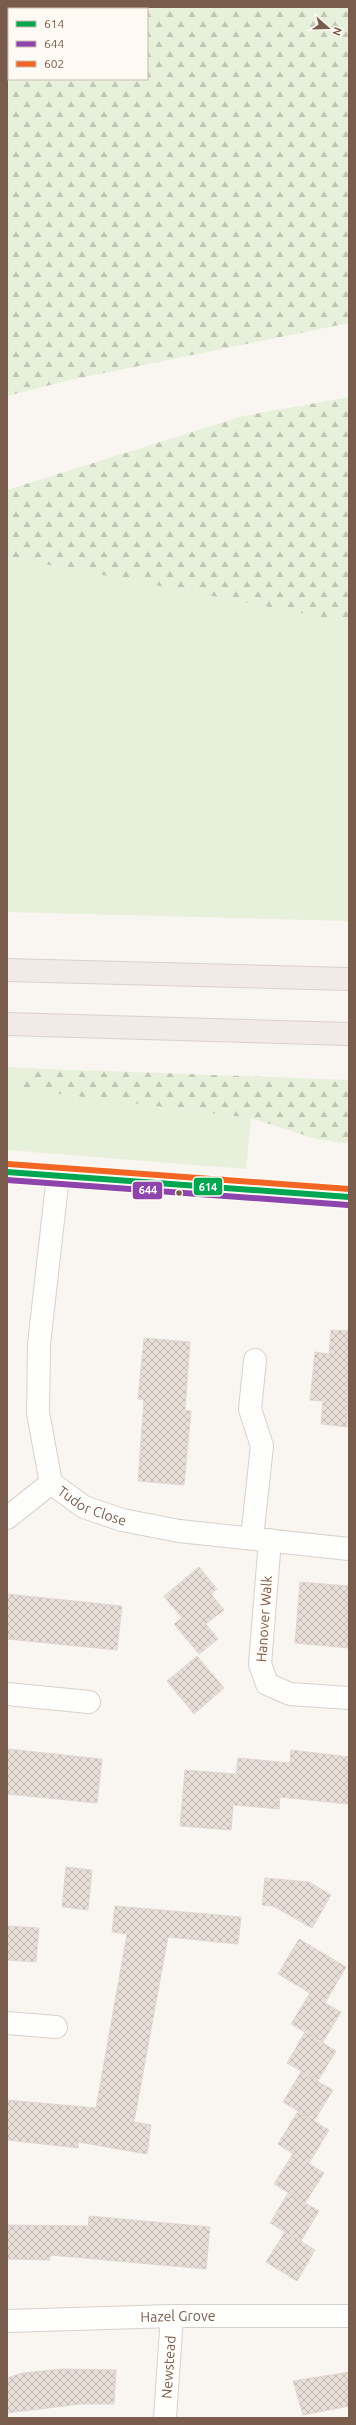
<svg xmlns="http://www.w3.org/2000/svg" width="356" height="2425" font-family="Ubuntu,sans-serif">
<defs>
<pattern id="forest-firs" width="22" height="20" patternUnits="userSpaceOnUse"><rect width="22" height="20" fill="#e7f0db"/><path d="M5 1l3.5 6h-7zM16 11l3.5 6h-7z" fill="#c0c6b4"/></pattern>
<pattern id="building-cross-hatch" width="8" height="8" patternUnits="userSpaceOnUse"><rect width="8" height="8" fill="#e6ded7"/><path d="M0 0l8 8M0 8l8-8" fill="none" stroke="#bfb7b1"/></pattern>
</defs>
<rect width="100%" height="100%" fill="#f9f5f0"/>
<g fill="#e7f0db">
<path d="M7 557 349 622V921L7 912Z"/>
<path d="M7 1067 20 1068V1089L251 1118 246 1169 7 1150Z"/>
</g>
<g fill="url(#forest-firs)" fill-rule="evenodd">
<path d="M7 7H349V323L70 380 7 396ZM9 9H147V79H9Z"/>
<path d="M349 397V622L7 557V490L243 416Z"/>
<path d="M20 1068 349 1080V1144L317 1139 251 1118 20 1089Z"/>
</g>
<g fill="url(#building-cross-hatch)" stroke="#e2d8d2">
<path d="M331 1330 349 1331 347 1427 321 1424 323 1401 310 1400 315 1352 329 1354Z"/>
<path d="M144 1338 190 1342 185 1410 191 1411 184 1485 138 1481 144 1400 138 1399Z"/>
<path d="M199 1567 217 1589 211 1594 224 1610 206 1624 218 1639 199 1654 174 1624 182 1618 164 1596Z"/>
<path d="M300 1582 349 1586V1648L295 1643Z"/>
<path d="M7 1594 122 1606 117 1650 7 1639Z"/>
<path d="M197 1656 224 1688 194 1714 167 1681Z"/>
<path d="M7 1749 102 1759 97 1803 7 1794Z"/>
<path d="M291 1750 349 1757V1804L280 1797 279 1809 233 1805 231 1830 180 1826 185 1770 236 1774 238 1758 290 1763Z"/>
<path d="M66 1867 92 1870 88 1910 62 1907Z"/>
<path d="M265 1878 309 1882 331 1895 312 1928 273 1906 262 1905Z"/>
<path d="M115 1906 241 1917 238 1944 168 1937 134 2122 151 2125 147 2154 78 2142V2148L7 2140V2100L96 2108 127 1934 112 1932Z"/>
<path d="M7 1926 39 1928 36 1962 7 1960Z"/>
<path d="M299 1939 346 1967 325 2003 341 2012 323 2042 310 2035 336 2051 318 2081 287 2063 305 2032 291 2024 310 1993 278 1974Z"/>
<path d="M301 2072 333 2090 314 2121 329 2130 309 2163 305 2161 324 2173 305 2203 319 2211 301 2241 270 2223 288 2193 301 2200 274 2184 293 2154 278 2144 298 2111 310 2118 283 2102Z"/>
<path d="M89 2216 210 2227 206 2269 50 2255V2260L7 2259V2225L88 2226Z"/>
<path d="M285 2232 315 2250 297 2281 266 2262Z"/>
<path d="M62 2369 116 2370 114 2404H80L7 2413V2378L23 2373Z"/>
<path d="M349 2372V2406L303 2415 293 2381Z"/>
</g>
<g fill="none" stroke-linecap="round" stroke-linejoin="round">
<defs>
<g id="minor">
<path id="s1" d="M58 1176 39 1344 38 1413 51 1483 84 1507 122 1520 179 1531 349 1549"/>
<path d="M7 1518 51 1483"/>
<path d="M252 1538 262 1446 250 1409 255 1360"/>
<path d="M270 1540 260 1664 267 1684 290 1694 349 1698"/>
<path d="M7 1694 89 1702"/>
<path d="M7 2023 56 2027"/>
<path id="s2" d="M7 2321 172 2316H349"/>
<path id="s3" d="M165 2418 172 2316"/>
</g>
<path id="primary" d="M7 1172 349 1197"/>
<g id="motorway">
<path d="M7 970 349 979"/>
<path d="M7 1024 349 1034"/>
</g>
</defs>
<use href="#minor" stroke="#d7d1cb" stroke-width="24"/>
<use href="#primary" stroke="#dad1cc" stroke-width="24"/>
<use href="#motorway" stroke="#dad1cc" stroke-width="24"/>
<use href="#minor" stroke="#fefefd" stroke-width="22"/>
<use href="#primary" stroke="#f3eee8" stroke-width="22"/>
<use href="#motorway" stroke="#f2eae7" stroke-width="22"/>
<defs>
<path id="bus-1" d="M7 1172 349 1197"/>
<path id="bus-2" d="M7 1180 348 1205"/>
<path id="bus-3" d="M8 1164 349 1189"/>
</defs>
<use href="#bus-1" stroke="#fffaf3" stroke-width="9"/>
<use href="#bus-2" stroke="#fffaf3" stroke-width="9"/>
<use href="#bus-3" stroke="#fffaf3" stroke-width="9"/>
<use href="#bus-1" stroke="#00a651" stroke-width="6"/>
<use href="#bus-2" stroke="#8e44ad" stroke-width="6"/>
<use href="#bus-3" stroke="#f26522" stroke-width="6"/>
</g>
<circle fill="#7a5c4d" stroke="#fffaf3" stroke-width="1.5" cx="179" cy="1193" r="3.5"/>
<g text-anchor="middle" stroke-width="3.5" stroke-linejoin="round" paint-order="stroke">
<g font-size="14" fill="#7a5c4d" stroke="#fffaf3">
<text dy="5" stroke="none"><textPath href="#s1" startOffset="357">Tudor Close</textPath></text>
<text transform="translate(264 1619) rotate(-86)" y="5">Hanover Walk</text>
<text dy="5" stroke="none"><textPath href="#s2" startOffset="171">Hazel Grove</textPath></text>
<text dy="5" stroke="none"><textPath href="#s3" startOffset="51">Newstead</textPath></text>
</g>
</g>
<g stroke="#fffaf3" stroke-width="1.5">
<rect x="193" y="1177" width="30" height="19" rx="4" fill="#00a651"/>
<rect x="132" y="1181" width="31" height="19" rx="4" fill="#8e44ad"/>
</g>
<g font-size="11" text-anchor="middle" font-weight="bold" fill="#fff">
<text x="208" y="1191">614</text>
<text x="148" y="1194">644</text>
</g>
<rect width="356" height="2425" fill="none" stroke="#7a5c4d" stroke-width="16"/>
<rect x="8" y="8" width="140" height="72" fill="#fffaf3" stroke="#cabbb1"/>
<rect x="16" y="21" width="20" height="6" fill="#00a651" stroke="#cabbb1"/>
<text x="44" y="28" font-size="12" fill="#7a5c4d">614</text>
<rect x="16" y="41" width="20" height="6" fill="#8e44ad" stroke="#cabbb1"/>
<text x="44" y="48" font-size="12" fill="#7a5c4d">644</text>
<rect x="16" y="61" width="20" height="6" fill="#f26522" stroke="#cabbb1"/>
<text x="44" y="68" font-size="12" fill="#7a5c4d">602</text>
<g transform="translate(328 28) rotate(110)" stroke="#fffaf3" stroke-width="3" paint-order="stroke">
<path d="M0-3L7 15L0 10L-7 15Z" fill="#7a5c4d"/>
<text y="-6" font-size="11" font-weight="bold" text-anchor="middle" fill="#7a5c4d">N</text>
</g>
</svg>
